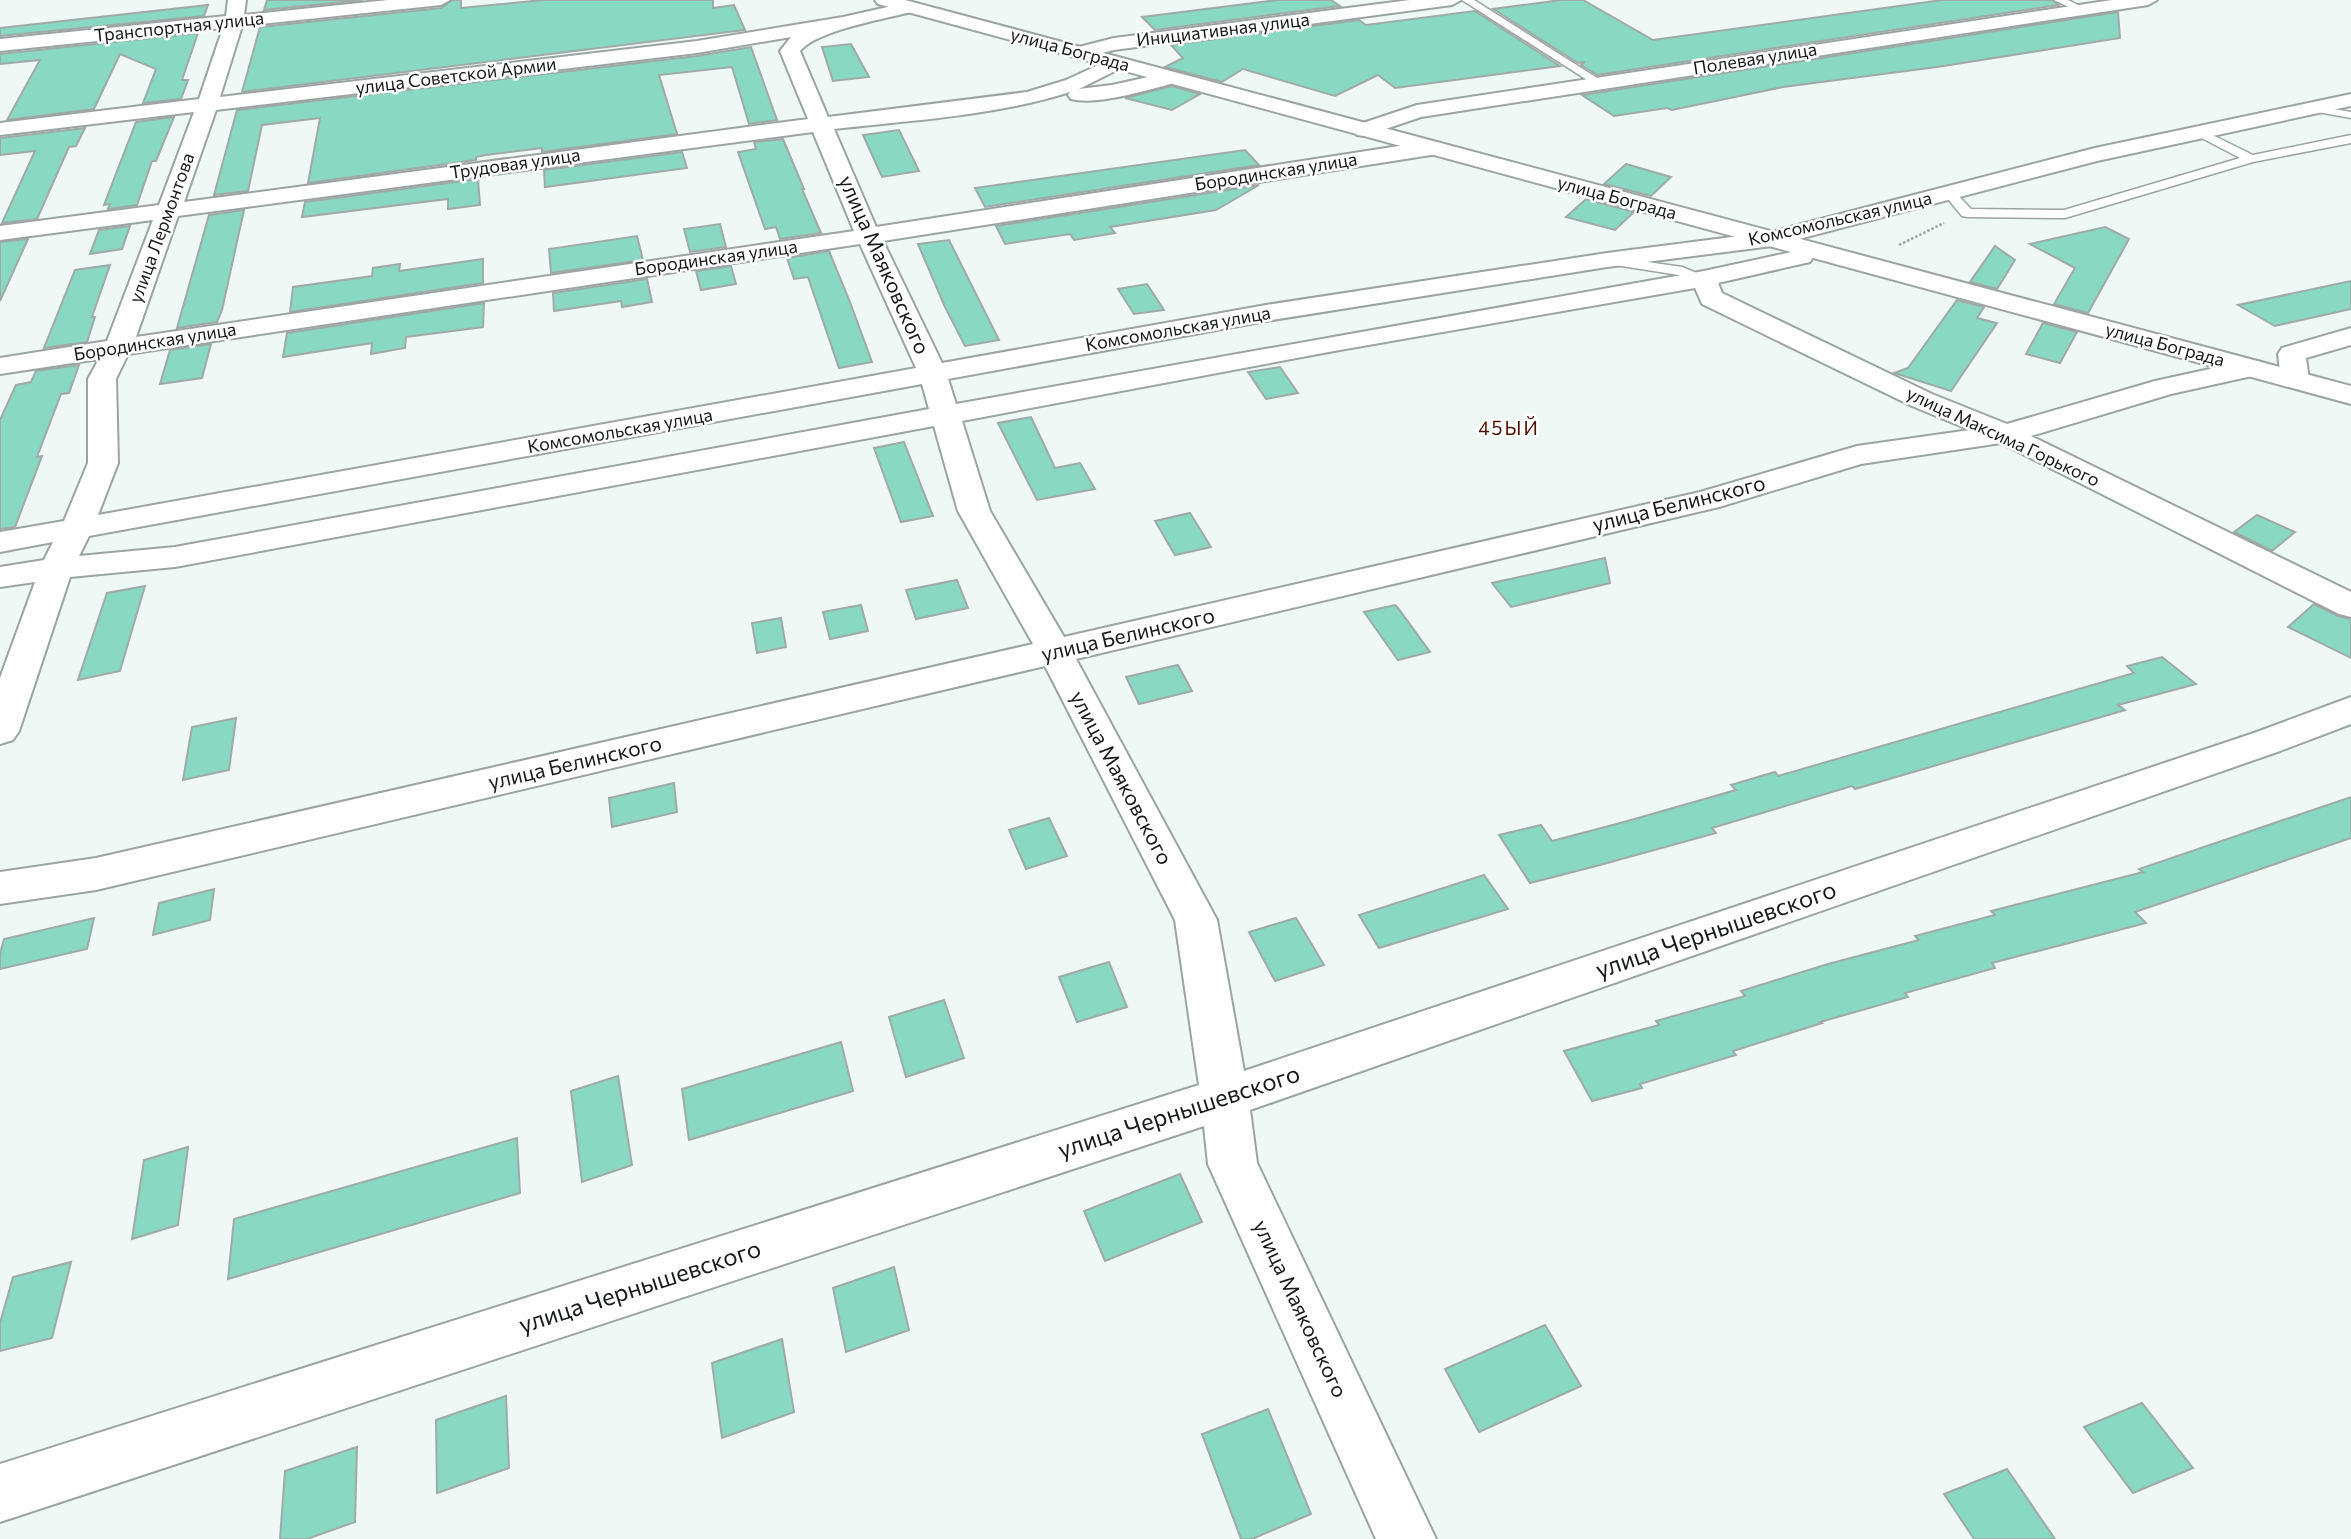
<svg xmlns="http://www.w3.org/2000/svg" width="2351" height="1539" font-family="Commissioner,sans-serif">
<rect width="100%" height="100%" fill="#eef8f5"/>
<g fill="#88d8c2" stroke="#a0aaa7" stroke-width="2">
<path d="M267 0H363L264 10Z"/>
<path d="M452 0H461V8L543 0H713V8L734 5 745 30 242 92 260 27 441 8Z"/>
<path d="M1277 0H1331L1340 6 1155 30 1142 17Z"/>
<path d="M1561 0H1583L1653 40 1942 0H2052L2059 5 1597 75 1581 65 1585 62 1578 63 1493 9Z"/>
<path d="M208 5 204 16 0 36V28Z"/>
<path d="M1475 11 1560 66 1395 88 1378 75 1335 96 1243 69 1222 82 1165 67 1183 58 1171 45 1359 20 1366 25Z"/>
<path d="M2118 12 2120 38 1937 67 1783 87 1672 110 1667 108 1614 116 1582 95Z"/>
<path d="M198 33 182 80H188L181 99 143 103 156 69 120 54 94 109 7 120 40 60 0 64V54Z"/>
<path d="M851 44 869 77 833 81 822 47Z"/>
<path d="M751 47 777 120 749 124 732 67 659 75 677 134 542 152V148L486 155 476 157V160L308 183 320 118 262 125 248 191 214 195 237 110 697 56Z"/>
<path d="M1172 86 1200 94 1172 110 1125 98Z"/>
<path d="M174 117 156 161H152L137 205 108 209 110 204 104 205 136 122Z"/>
<path d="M85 128 76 146 69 147 37 219 2 223 35 151 0 155V138Z"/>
<path d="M899 130 919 171 882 177 863 135Z"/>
<path d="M783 139 804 189H802L821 233 780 239 776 227 765 229 738 152 756 149 754 142Z"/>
<path d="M1245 150 1259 165 985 207 975 188Z"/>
<path d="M682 152 687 168 545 187 544 170Z"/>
<path d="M1626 164 1671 177 1651 196 1604 184Z"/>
<path d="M478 179 480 205 448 209V199L302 217 305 202Z"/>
<path d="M1259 185 1216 210 1110 227 1115 233 1074 240 1070 234 1005 244 996 226Z"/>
<path d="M1586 199 1634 212 1615 230 1566 217Z"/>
<path d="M244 210 222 310 217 322 177 328 209 215Z"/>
<path d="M720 224 726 247 690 252 684 229Z"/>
<path d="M130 226 122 249 90 254 99 230Z"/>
<path d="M2105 227 2129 239 2088 313 2054 304 2075 268 2030 244Z"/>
<path d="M637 236 643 260 551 273 549 249Z"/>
<path d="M28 239 0 301V242Z"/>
<path d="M949 240 999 340 965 346 945 307 918 244Z"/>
<path d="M1995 246 2015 260 1997 289 1970 282Z"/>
<path d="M829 251 850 302 872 362 839 368 808 277 794 279 787 258Z"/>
<path d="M483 259V283L290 312 293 287 372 276 373 268 400 264 399 271Z"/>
<path d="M110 265 92 317H95L87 342 44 348 75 270Z"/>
<path d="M731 266 736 284 701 290 696 271Z"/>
<path d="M647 279 652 302 622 307 621 301 554 311 553 293Z"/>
<path d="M2351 281V309L2275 326 2238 305Z"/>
<path d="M1147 284 1164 310 1134 314 1118 289Z"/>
<path d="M1957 300 1984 307 1977 318 1997 323 1951 391 1894 373 1908 368Z"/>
<path d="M484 303 483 327 406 337 405 348 371 354 372 343 283 357 287 333Z"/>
<path d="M2043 323 2077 332 2060 363 2026 354Z"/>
<path d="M211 344 202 378 160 384 170 350Z"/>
<path d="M79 365 69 393 61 394 37 457 42 456 15 527 0 529V420L16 385 31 382 36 371Z"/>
<path d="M1280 367 1298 393 1266 399 1248 372Z"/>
<path d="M1031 417 1055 468 1080 463 1095 489 1037 500 998 423Z"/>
<path d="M904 442 933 516 901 522 874 448Z"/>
<path d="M1190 513 1211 547 1175 555 1155 521Z"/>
<path d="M2257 515 2295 532 2272 551 2234 532Z"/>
<path d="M1605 558 1610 583 1511 607 1492 583Z"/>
<path d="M957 580 968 608 916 619 906 590Z"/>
<path d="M145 586 120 671 78 680 107 593Z"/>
<path d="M2314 604 2338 616 2351 619V658L2288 627Z"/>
<path d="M861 605 868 631 830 639 823 612Z"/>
<path d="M1395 605 1398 608 1430 652 1398 660 1364 612Z"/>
<path d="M781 618 786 647 757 653 752 623Z"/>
<path d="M2162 657 2196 684 2118 705 2125 710 1855 789 1852 786 1712 828 1716 833 1600 865 1530 883 1499 835 1541 825 1552 841 1624 822 1736 790 1731 785 1775 772 1778 776 2134 673 2127 666Z"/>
<path d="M1178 665 1192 691 1139 704 1126 677Z"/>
<path d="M236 718 229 770 183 780 192 727Z"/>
<path d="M674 783 677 812 612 827 609 798Z"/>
<path d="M2351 797V838L2135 912 2146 923 1992 963 1995 968 1905 993 1908 997 1820 1022 1822 1023 1733 1051 1736 1055 1640 1084 1642 1088 1592 1101 1564 1051 1659 1025 1656 1021 1745 996 1741 991 1828 964 1919 940 1915 936 1995 915 1991 911 2143 872 2139 869Z"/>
<path d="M1049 818 1067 856 1026 869 1009 830Z"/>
<path d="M1484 875 1508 909 1379 948 1359 915Z"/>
<path d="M214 889 210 920 153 935 159 903Z"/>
<path d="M94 918 87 949 0 969V954L4 939Z"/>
<path d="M1296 918 1324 965 1275 981 1249 932Z"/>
<path d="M1109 962 1127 1007 1077 1022 1059 977Z"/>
<path d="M944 1000 964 1058 906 1077 889 1017Z"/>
<path d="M841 1042 853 1091 689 1140 682 1089Z"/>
<path d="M618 1076 632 1165 582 1182 571 1091Z"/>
<path d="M517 1138 520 1193 228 1279 234 1219Z"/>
<path d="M188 1147 178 1225 132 1239 144 1160Z"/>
<path d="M1180 1174 1202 1222 1105 1261 1084 1211Z"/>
<path d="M71 1262 52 1338 0 1351V1323L13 1277Z"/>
<path d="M894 1267 909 1330 846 1352 833 1288Z"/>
<path d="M1545 1325 1581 1386 1479 1432 1445 1369Z"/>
<path d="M782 1339 794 1412 722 1438 712 1363Z"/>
<path d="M506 1396 509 1468 437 1493 436 1420Z"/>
<path d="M2142 1403 2193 1468 2133 1493 2084 1427Z"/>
<path d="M1268 1409 1311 1514 1252 1539H1241L1202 1434Z"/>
<path d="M357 1447 355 1522 307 1539H280L285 1471Z"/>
<path d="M2007 1469 2055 1539H1974L1944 1494Z"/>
</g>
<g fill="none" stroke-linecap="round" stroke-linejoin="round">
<defs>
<g id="service">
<path d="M1462 0H1474L1605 83 1595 85Z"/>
<path d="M2054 0H2068L2086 9 2077 11Z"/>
<path d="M2311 105 2351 112V118L2307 110 2305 108Z"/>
<path d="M2192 129H2200L2253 155 2351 135V143L2253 162 2065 218 1967 217 1962 216 1943 193 1949 189 1953 190 1971 209 2064 210 2240 158 2192 133Z"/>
<path d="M1607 256 1682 267 1711 279 1704 283 1679 275 1602 263V257Z"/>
</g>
<g id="minor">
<path d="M228 0H246L244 15 388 0H450L441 5 242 26 220 97 697 41 843 17 910 2 919 7 916 11C888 18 817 30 800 51L828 117 1027 92 1066 80 1116 57 1126 63 1123 67 1079 89 1112 85 1171 72 1178 74 1181 78 1178 82C1150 89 1098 106 1071 99L1068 95 1070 92C994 116 913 120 834 129L876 227 1431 141 1439 143 1442 148 1439 153 1431 155 883 241 942 363 1266 305 1607 253 1771 232 2095 148 2351 94V106L2097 161 1772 246 1607 267 1266 321 948 379 956 404 1704 271 1801 250 1810 252 1813 257 1810 262 1718 283 1722 293 1932 394 2007 424 2155 381 2251 360 2261 362 2265 368 2261 374 2171 394 2031 436 2351 592V617L2339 614 2001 443 1861 464 1719 507 1076 659 1217 920 1244 1071 2254 733 2351 697V724L2280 751 1250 1110 1257 1163 1436 1539H1376L1208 1164 1204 1126 0 1522V1464L1199 1085 1175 920 1045 666 96 890 0 904V872L96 858 1033 644 958 511 934 426 175 567 70 577 19 731 13 740 0 744V678L35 582 0 587V567L44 560 53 542 0 552V532L64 521 88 463V379L99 359 0 374V358L107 341 153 220 0 240V226L159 205 194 112 0 135V123L199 99 223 28 0 51V39L226 16ZM791 37 780 51 808 119 184 202 216 110 697 53ZM813 132 854 231 136 337 178 216ZM860 244 916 368 98 515 118 463 116 379 128 354ZM1695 288 1702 304 1912 406 1970 430 1857 446 1700 492 1064 637 990 511 962 421 1334 351ZM922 384 929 409 175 547 79 556 89 536Z"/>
<path d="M2112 0H2157L2148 5 1421 117 1365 136 1357 135 1354 130 1357 125 1417 105Z"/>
<path d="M2351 328V345L2306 358 2309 380 2305 386 2295 388 2285 386 2281 380 2278 354 2282 348Z"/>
</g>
<path id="tertiary" d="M1410 0H1461L1452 5 1114 50 1078 59 1068 53 1071 49 1114 38Z"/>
<path id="secondary" d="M875 0H905L2351 386V404L878 4Z"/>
</defs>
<use href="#service" stroke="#9ba4a1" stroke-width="3"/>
<use href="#minor" stroke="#9ba4a1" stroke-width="4"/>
<use href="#tertiary" stroke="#9ba4a1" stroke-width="4"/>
<use href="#secondary" stroke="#9ba4a1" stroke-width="4"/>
<path stroke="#9da5a2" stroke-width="2.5" stroke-dasharray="2.5 2" stroke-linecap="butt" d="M1899 245 1944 223"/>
<use href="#service" fill="#fff" fill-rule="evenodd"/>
<use href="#minor" fill="#fff" fill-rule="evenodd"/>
<use href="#tertiary" fill="#fff" fill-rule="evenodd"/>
<use href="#secondary" fill="#fff" fill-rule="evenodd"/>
</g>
<g text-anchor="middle" stroke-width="5" stroke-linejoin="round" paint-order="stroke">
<g font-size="18" fill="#171a19" stroke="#fff">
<text transform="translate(179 27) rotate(-6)" y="6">Транспортная улица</text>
<text transform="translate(1223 30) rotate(-7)" y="6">Инициативная улица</text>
<text transform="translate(1070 50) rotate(15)" y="6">улица Бограда</text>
<text transform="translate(1755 59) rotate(-9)" y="6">Полевая улица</text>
<text transform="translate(456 76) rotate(-7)" y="6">улица Советской Армии</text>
<text transform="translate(515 164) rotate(-8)" y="6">Трудовая улица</text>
<text transform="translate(1276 172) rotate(-9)" y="6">Бородинская улица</text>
<text transform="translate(1617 198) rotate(15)" y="6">улица Бограда</text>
<text transform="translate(1840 219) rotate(-13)" y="6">Комсомольская улица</text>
<text transform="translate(162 228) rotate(-70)" y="6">улица Лермонтова</text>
<text transform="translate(716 258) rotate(-8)" y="6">Бородинская улица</text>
<text transform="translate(1178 329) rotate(-10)" y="6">Комсомольская улица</text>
<text transform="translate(155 342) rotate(-9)" y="6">Бородинская улица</text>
<text transform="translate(2165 345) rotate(15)" y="6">улица Бограда</text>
<text transform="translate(620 431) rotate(-10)" y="6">Комсомольская улица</text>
<text transform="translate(2003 437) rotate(25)" y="6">улица Максима Горького</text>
</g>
<g font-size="19" letter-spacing="2" fill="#500f00" stroke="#fff">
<text x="1509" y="435">45ЫЙ</text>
</g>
<g font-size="21" fill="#171a19" stroke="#fff">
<text transform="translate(884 265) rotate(66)" y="7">улица Маяковского</text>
<text transform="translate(1679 504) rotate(-14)" y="7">улица Белинского</text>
<text transform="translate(1128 635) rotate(-13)" y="7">улица Белинского</text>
<text transform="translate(575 763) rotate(-13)" y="7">улица Белинского</text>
<text transform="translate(1121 778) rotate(62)" y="7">улица Маяковского</text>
<text transform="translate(1300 1309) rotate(65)" y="7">улица Маяковского</text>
</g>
<g font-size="24" fill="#171a19" stroke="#fff">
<text transform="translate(1716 930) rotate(-19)" y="8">улица Чернышевского</text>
<text transform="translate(1179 1112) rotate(-18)" y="8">улица Чернышевского</text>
<text transform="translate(640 1287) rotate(-18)" y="8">улица Чернышевского</text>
</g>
</g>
</svg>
